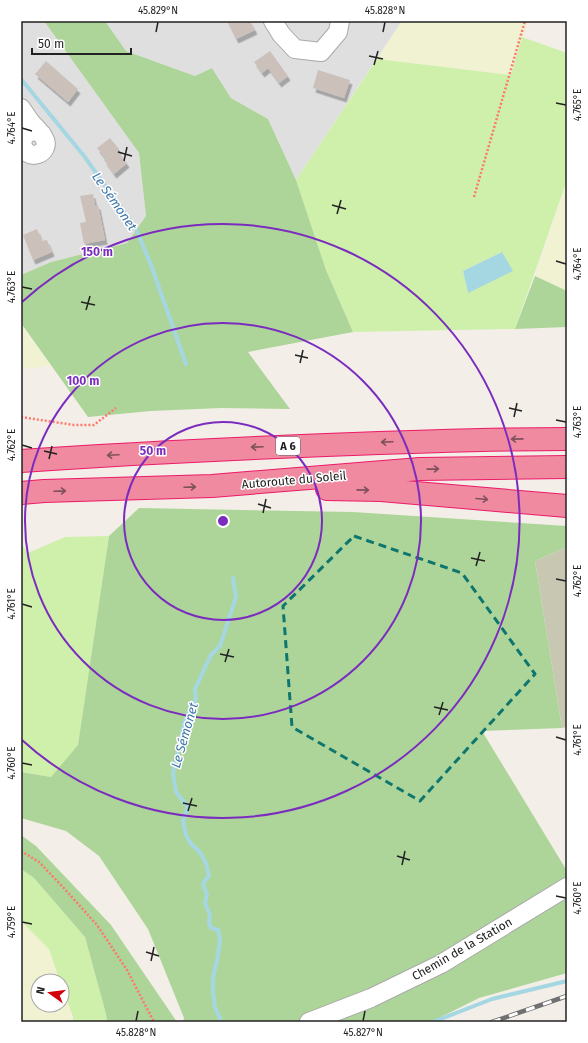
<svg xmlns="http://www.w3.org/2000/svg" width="588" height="1043" font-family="'Fira Sans',sans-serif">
<defs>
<filter id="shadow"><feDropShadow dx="2.5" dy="4.5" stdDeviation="0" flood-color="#0004"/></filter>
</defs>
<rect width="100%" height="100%" fill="#f3efe8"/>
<g fill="#e0dfdf">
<path d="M21 21H44L139 153 146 216 127 243 51 262 21 275Z"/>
<path d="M105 21H402L296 180 268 119 231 98 212 68 195 76 126 51Z"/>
</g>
<path fill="#c8c8b2" d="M567 547V727L562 728 535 561Z"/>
<g fill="#f1f2d2">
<path d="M402 21H528L511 75 377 59Z"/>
<path d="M567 180V291L535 276Z"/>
<path d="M21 323 51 366 21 369Z"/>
<path d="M21 921 49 949 60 981H38V1005H62V986L71 1012V1022H21Z"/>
</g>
<g fill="#cff0aa" fill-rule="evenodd">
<path d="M522 37 567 53V180L515 329 353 332 326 270 296 180 377 59 511 75ZM502 252 468 293 463 271Z"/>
<path d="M109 536 78 746 51 777 21 772V543L28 553 65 537Z"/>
<path d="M21 869 34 878 85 937 106 1014 107 1022H73V1017L62 986V981H60L49 949 21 921Z"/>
</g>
<g fill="#add599">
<path d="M44 21H105L126 51 195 76 212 68 231 98 268 119 296 180 326 270 353 332 248 352 290 409 221 408 151 411 88 417 21 323V275L51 262 127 243 146 216 139 153Z"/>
<path d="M535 276 567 291V327L515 329Z"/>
<path d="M139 508 353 512 567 526V547L535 561 562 728 482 731 567 871V973L479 998 439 1018 438 1022H183L184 1018 148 929 99 856 66 831 21 818V772L51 777 78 745 109 536Z"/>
<path d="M21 835 36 846 111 925 177 1022H107L106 1014 85 937 34 878 21 869Z"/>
</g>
<path fill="#a5d7e3" d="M502 252 513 271 468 293 463 271Z"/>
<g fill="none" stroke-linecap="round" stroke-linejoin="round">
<g stroke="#a5d7e3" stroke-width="4">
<path d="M21 79 84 156 136 229 151 265 186 364"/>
<path d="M220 1022V1018L215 1008 213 992V978L218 956 220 939 218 930 211 928 209 923 210 915 205 903 207 894 203 885 204 882 209 876 206 863 199 851 191 844 186 835 183 821 188 807 176 792 173 773 184 724 188 713 193 708 196 697 195 689 211 655 220 646 236 597 233 578"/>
<path d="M433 1022 492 999 567 981"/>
</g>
</g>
<g fill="#cbc1ba" filter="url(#shadow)">
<path d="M227 21H250L255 30 236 39Z"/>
<path d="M270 51 288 76 279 83 268 68 262 73 254 62Z"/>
<path d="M46 61 78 89 68 102 35 74Z"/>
<path d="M318 70 350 80 344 98 313 88Z"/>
<path d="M110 138 119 149 117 150 127 163 114 174 104 160 106 159 97 148Z"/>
<path d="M93 194 95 205H98L105 240 84 244 80 223 86 222 80 196Z"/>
<path d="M37 229 42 241 47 240 52 252 33 260 23 235Z"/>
</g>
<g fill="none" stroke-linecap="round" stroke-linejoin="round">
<defs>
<g id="minor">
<path d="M273 21 281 34 295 49 321 52 338 32 340 21"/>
<path d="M21 108C24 112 27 117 30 121 34 126 41 132 44 138 53 153 25 165 22 142 25 132 32 129 42 134"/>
<path d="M309 1022 371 998 441 964 567 887"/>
</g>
<g id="highway">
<path d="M21 461C122 454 224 449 326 445 406 442 486 439 567 439"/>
<path d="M327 489 381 490 567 506"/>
<path d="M21 493 44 491 212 486 420 469 567 467"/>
</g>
</defs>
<use href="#minor" stroke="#a9a9a9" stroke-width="20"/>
<use href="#highway" stroke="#ec1a68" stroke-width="24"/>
<g stroke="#ff776c" stroke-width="2.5" stroke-dasharray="2 2" stroke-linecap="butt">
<path d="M474 197 525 21"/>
<path d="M21 417 74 425H94L116 408"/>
<path d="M21 851 39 862 61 885 97 925 127 970 154 1022"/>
</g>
<use href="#minor" stroke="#fff" stroke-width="18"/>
<use href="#highway" stroke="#ef8aa0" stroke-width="22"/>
<defs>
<path id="rail" d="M492 1022 567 996"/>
</defs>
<use href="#rail" stroke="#707070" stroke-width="4.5"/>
<use href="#rail" stroke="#fff" stroke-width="3" stroke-dasharray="9" stroke-linecap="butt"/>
</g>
<defs><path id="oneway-shaft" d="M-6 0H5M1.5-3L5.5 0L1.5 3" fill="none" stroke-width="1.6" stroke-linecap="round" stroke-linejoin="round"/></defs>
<g stroke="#7e515b">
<use href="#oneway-shaft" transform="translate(517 439) rotate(179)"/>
<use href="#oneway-shaft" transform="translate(387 442) rotate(178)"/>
<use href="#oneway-shaft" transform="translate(257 447) rotate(178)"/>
<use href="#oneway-shaft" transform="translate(113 455) rotate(177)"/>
<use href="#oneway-shaft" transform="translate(433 469) rotate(-1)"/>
<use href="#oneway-shaft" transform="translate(190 487) rotate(-2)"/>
<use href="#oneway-shaft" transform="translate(363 490) rotate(1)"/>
<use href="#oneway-shaft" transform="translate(60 491) rotate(-2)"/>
<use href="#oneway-shaft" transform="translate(482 499) rotate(5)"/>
</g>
<path fill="none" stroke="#0f766e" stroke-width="3" stroke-dasharray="8 5" stroke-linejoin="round" d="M354 536 462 573 535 674 420 801 292 727 283 606Z"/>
<path fill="none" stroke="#222" stroke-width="1.5" d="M156 32 158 22M383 32 385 22M369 56 383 59M374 65 378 51M556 103 566 105M22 128 32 131M118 152 132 156M124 161 127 147M332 205 346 209M337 214 341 200M556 261 566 264M22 287 32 289M81 302 95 305M86 310 90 296M295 355 308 358M300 363 303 350M509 408 522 411M514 417 517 403M556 420 566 422M22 445 32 448M44 451 57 454M49 459 52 446M258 504 271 508M263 513 266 499M471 558 485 561M476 566 480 552M556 579 566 581M22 604 32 607M220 654 234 657M225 662 229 649M434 707 448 710M439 715 443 702M556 737 566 740M22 763 32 765M183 803 197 806M188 811 192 798M397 856 410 860M402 865 405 851M556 896 566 898M22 922 32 924M146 952 159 956M151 961 154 947M136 1021 138 1011M363 1021 365 1011"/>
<g fill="none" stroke="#7b2cbf" stroke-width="2">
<circle cx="223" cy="521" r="99"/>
<circle cx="223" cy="521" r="198"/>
<path d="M22 302A297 297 0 1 1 22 740"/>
</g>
<g text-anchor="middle" stroke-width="3" stroke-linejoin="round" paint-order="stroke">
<rect fill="#fff" stroke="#646464" stroke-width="1" x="276" y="437" width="24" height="18" rx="3"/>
<g font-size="11" font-weight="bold" fill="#222">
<text x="288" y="450">A 6</text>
</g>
<g font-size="12" fill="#222" stroke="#fff">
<text transform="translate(294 480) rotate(-5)" y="4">Autoroute du Soleil</text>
<text transform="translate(462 949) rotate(-30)" y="4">Chemin de la Station</text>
</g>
<g font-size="13" font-style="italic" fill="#3e78ab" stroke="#fff">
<text transform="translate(115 201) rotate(55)" y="5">Le Sémonet</text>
<text transform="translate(184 735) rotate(-74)" y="5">Le Sémonet</text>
</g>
</g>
<circle cx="223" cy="521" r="6" fill="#7b2cbf" stroke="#fff" stroke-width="2"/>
<g font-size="12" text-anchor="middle" font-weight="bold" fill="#7b2cbf" stroke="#fff" stroke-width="3" stroke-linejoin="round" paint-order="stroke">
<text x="97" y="256">150 m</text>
<text x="83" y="385">100 m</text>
<text x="153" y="455">50 m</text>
</g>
<rect width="588" height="1043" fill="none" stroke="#ffffff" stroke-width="44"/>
<g transform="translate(50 993) rotate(284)"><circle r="19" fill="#ffffff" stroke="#a7a7a7"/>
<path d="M0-3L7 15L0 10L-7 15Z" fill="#d30007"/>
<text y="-6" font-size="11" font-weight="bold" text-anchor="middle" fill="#222222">N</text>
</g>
<path d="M32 48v6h99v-6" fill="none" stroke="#222222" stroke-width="2"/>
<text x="38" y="48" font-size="12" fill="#222222" stroke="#ffffff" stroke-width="3" paint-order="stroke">50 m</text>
<rect x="22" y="22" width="544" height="999" fill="none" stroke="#222" stroke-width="1.5"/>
<g font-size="10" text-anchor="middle" fill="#222">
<text x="158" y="14">45.829°N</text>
<text x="385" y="14">45.828°N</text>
<text transform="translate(577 105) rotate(-90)" y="4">4.765°E</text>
<text transform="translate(11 128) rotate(-90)" y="4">4.764°E</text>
<text transform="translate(577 264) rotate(-90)" y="4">4.764°E</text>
<text transform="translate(11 287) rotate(-90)" y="4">4.763°E</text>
<text transform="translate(577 422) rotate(-90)" y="4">4.763°E</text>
<text transform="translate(11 445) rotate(-90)" y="4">4.762°E</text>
<text transform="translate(577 581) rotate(-90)" y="4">4.762°E</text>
<text transform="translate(11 604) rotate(-90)" y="4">4.761°E</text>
<text transform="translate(577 740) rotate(-90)" y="4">4.761°E</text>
<text transform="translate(11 763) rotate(-90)" y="4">4.760°E</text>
<text transform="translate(577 898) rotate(-90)" y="4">4.760°E</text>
<text transform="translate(11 922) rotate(-90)" y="4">4.759°E</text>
<text x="136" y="1036">45.828°N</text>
<text x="363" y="1036">45.827°N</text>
</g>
</svg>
